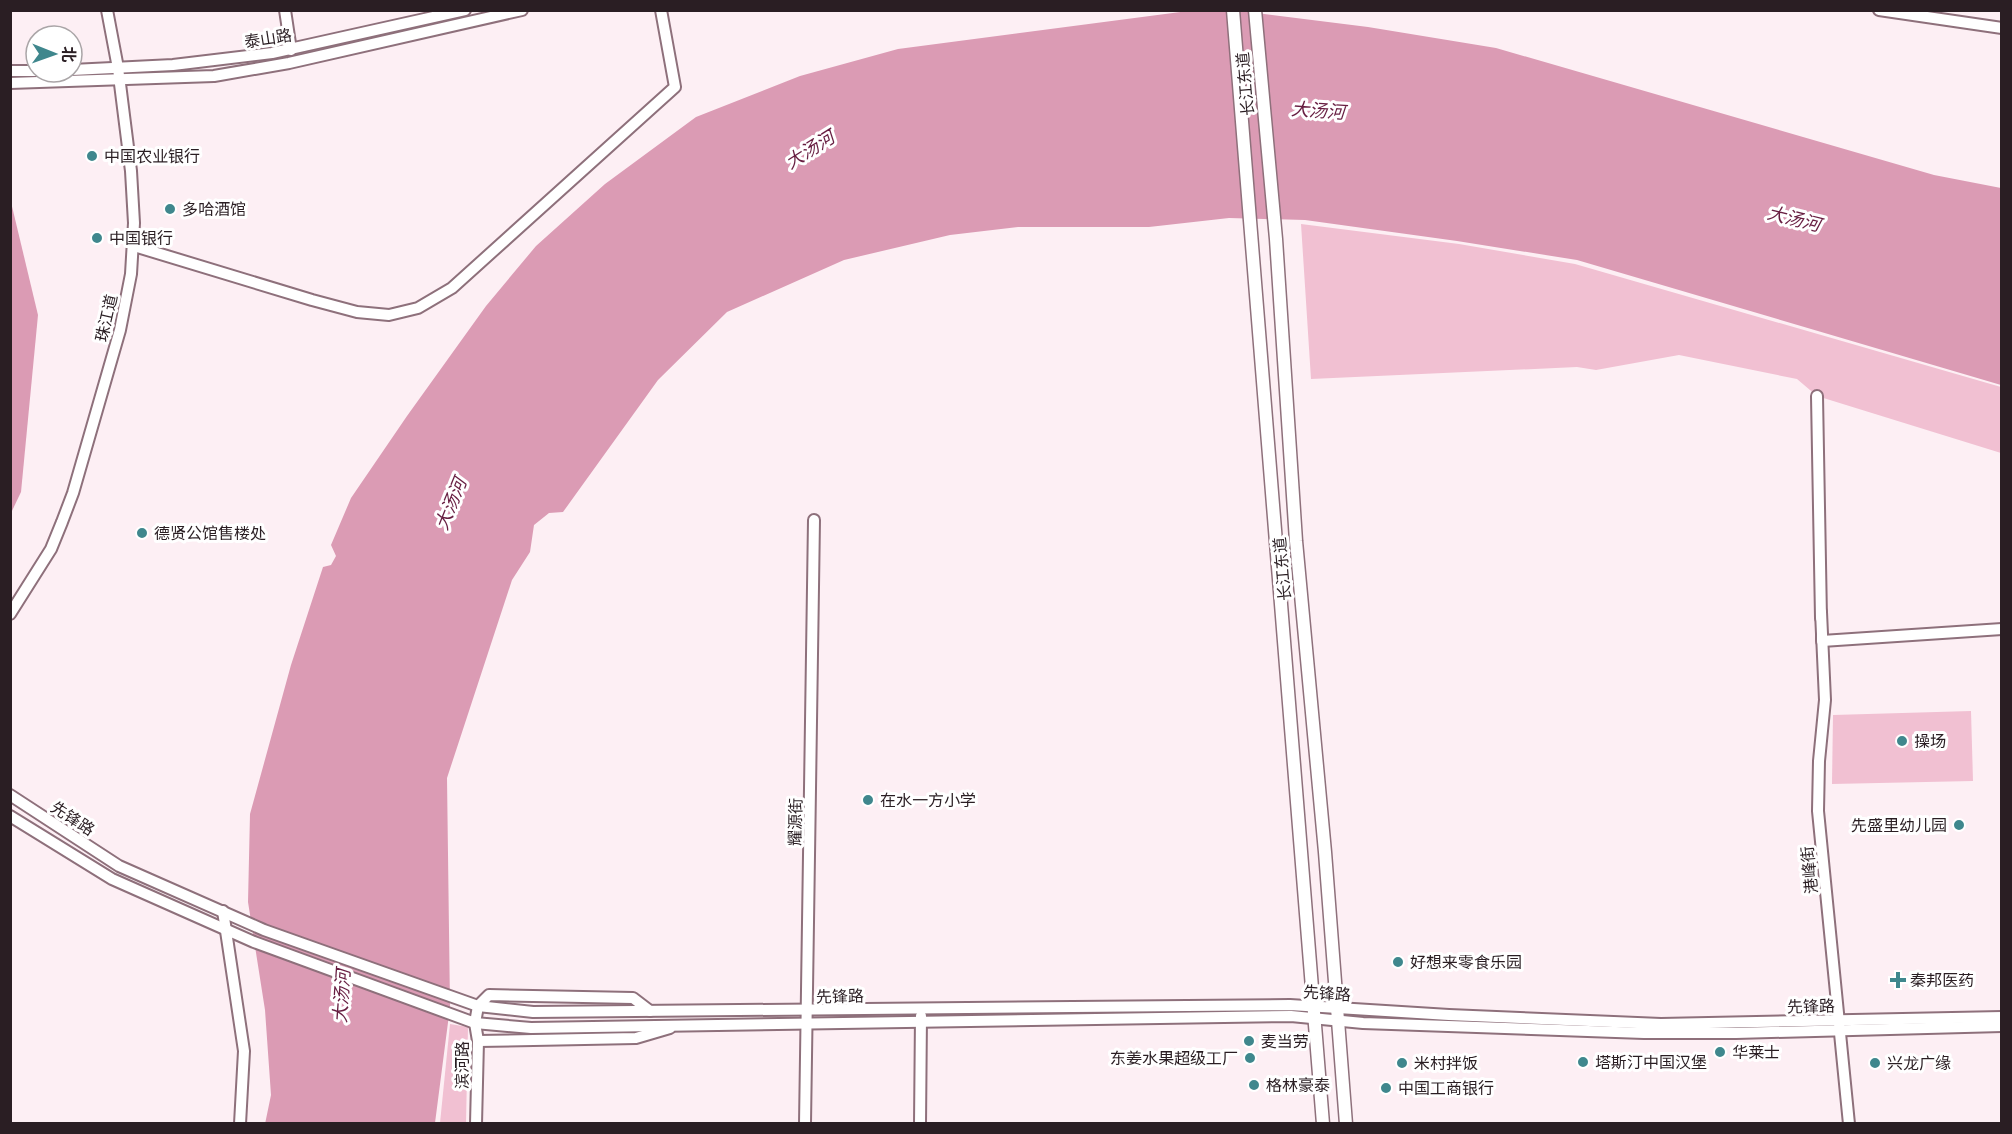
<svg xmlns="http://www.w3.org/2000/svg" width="2012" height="1134" font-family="Helvetica,'Noto Sans SC',sans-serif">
<rect width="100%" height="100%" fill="#fdeff4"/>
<g fill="#f1c0d2">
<path d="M1301 224 1459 244 1575 264 2001 387V453L1817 396 1797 379 1679 355 1596 370 1577 367 1311 379Z"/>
<path d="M1971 711 1973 781 1832 784 1833 715Z"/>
<path d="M450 1024 468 1027 466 1123H440Z"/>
</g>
<g fill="#db9bb4">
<path d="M1233 10 1368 27 1496 48 1934 175 2001 188V385L1577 260 1457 241 1305 220 1229 218 1149 227H1018L950 235 844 260 727 312 658 380 563 512 549 513 534 525 530 552 512 580 447 778 450 1007 435 1123 265 1124 271 1095 265 1010 248 902 250 814 291 665 323 567 331 565 336 556 331 545 351 498 407 416 486 306 536 246 605 184 696 117 800 76 898 49 1188 11Z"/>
<path d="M10 198 38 315 21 492 11 513Z"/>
</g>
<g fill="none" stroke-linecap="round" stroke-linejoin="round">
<defs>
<g id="minor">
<path d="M285 10 291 50"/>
<path d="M1879 10 2002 28"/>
<path d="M72 70 173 65 272 53 465 10"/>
<path d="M10 71H36"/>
<path d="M10 83 214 76 289 63 522 10"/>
<path d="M134 246 312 300 357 312 389 315 418 308 452 288 675 87 661 10"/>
<path d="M1817 396 1821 618"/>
<path d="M1821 612 1825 700 1819 761 1818 811 1849 1124"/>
<path d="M10 614 51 549 62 522 73 493 120 330 131 274 134 223 131 171 118 68 107 10"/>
<path d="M1822 636V641L2002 629"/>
<path d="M10 795 119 866 264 930 478 1006 533 1012 1290 1005 1449 1015 1661 1024 2002 1017"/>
<path d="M10 816 112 879 254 942 475 1023 531 1028 1291 1016 1363 1023 1644 1033H1736L2002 1026"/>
<path d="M223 911 244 1051 240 1124"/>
<path d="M478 1006 489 995 633 998 650 1011"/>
<path d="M478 1041 636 1038 670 1028"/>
<path d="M476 1124 478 1041 475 1023 478 1006"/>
<path d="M805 1124 814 520"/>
<path d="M920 1124 921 1016"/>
</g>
<g id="major">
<path d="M1233 10 1323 1124"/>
<path d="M1255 10 1276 239 1296 541 1325 852 1346 1124"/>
</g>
</defs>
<use href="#minor" stroke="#8e707b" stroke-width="14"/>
<use href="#major" stroke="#8e707b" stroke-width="15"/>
<use href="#minor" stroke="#fff" stroke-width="10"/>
<use href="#major" stroke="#fff" stroke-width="12"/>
</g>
<g fill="#3f878d" stroke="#fff" stroke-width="2">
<circle cx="92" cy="156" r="6"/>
<circle cx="170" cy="209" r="6"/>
<circle cx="97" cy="238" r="6"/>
<circle cx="142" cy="533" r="6"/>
<circle cx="1902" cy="741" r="6"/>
<circle cx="868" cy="800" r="6"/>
<circle cx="1959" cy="825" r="6"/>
<circle cx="1398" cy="962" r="6"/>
<path d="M1895 971h6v6h6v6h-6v6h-6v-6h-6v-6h6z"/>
<circle cx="1249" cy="1041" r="6"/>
<circle cx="1720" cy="1052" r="6"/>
<circle cx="1250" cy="1058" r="6"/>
<circle cx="1583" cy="1062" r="6"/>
<circle cx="1402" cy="1063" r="6"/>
<circle cx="1875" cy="1063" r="6"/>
<circle cx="1254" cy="1085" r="6"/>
<circle cx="1386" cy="1088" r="6"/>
</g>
<g text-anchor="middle" stroke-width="6" stroke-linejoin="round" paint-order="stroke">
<g font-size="16" fill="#2a1e23" stroke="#fff">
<text transform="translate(268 38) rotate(-9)" y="6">泰山路</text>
<text transform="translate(1245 84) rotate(-95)" y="6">长江东道</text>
<text transform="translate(106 318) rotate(-77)" y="6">珠江道</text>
<text transform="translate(1282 569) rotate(-95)" y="6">长江东道</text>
<text transform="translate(73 818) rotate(33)" y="6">先锋路</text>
<text transform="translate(795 822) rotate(-89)" y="6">耀源街</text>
<text transform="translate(1809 870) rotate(-96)" y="6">港峰街</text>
<text transform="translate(1327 993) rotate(4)" y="6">先锋路</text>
<text transform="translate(840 996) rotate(-1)" y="6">先锋路</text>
<text transform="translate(1811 1006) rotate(-1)" y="6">先锋路</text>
<text transform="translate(462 1065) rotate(-90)" y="6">滨河路</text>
</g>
<g font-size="16" fill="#2a1e23" stroke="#fff" text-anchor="start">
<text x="104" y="162">中国农业银行</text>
<text x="182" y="215">多哈酒馆</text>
<text x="109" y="244">中国银行</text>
<text x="154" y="539">德贤公馆售楼处</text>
<text x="1914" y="747">操场</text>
<text x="880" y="806">在水一方小学</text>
<text x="1947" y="831" text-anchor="end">先盛里幼儿园</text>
<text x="1410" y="968">好想来零食乐园</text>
<text x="1910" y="986">秦邦医药</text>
<text x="1261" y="1047">麦当劳</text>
<text x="1732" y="1058">华莱士</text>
<text x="1238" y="1064" text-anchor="end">东姜水果超级工厂</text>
<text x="1595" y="1068">塔斯汀中国汉堡</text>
<text x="1414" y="1069">米村拌饭</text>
<text x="1887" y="1069">兴龙广缘</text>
<text x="1266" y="1091">格林豪泰</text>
<text x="1398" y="1094">中国工商银行</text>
</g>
<g font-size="18" font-style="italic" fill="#671d41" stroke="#fff">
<text transform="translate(1318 111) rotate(4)" y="6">大汤河</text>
<text transform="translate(810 150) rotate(-32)" y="6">大汤河</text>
<text transform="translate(1794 219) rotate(14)" y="6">大汤河</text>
<text transform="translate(451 504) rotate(-68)" y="6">大汤河</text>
<text transform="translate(342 996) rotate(-86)" y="6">大汤河</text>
</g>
</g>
<rect width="2012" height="1134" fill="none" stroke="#2a1e23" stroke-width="24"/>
<g transform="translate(54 54) rotate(91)"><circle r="28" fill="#ffffff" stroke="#aaa5a7" stroke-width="1.5"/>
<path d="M0-4.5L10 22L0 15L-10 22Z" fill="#3f878d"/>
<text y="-9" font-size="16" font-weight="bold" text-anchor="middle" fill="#2a1e23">北</text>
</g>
</svg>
